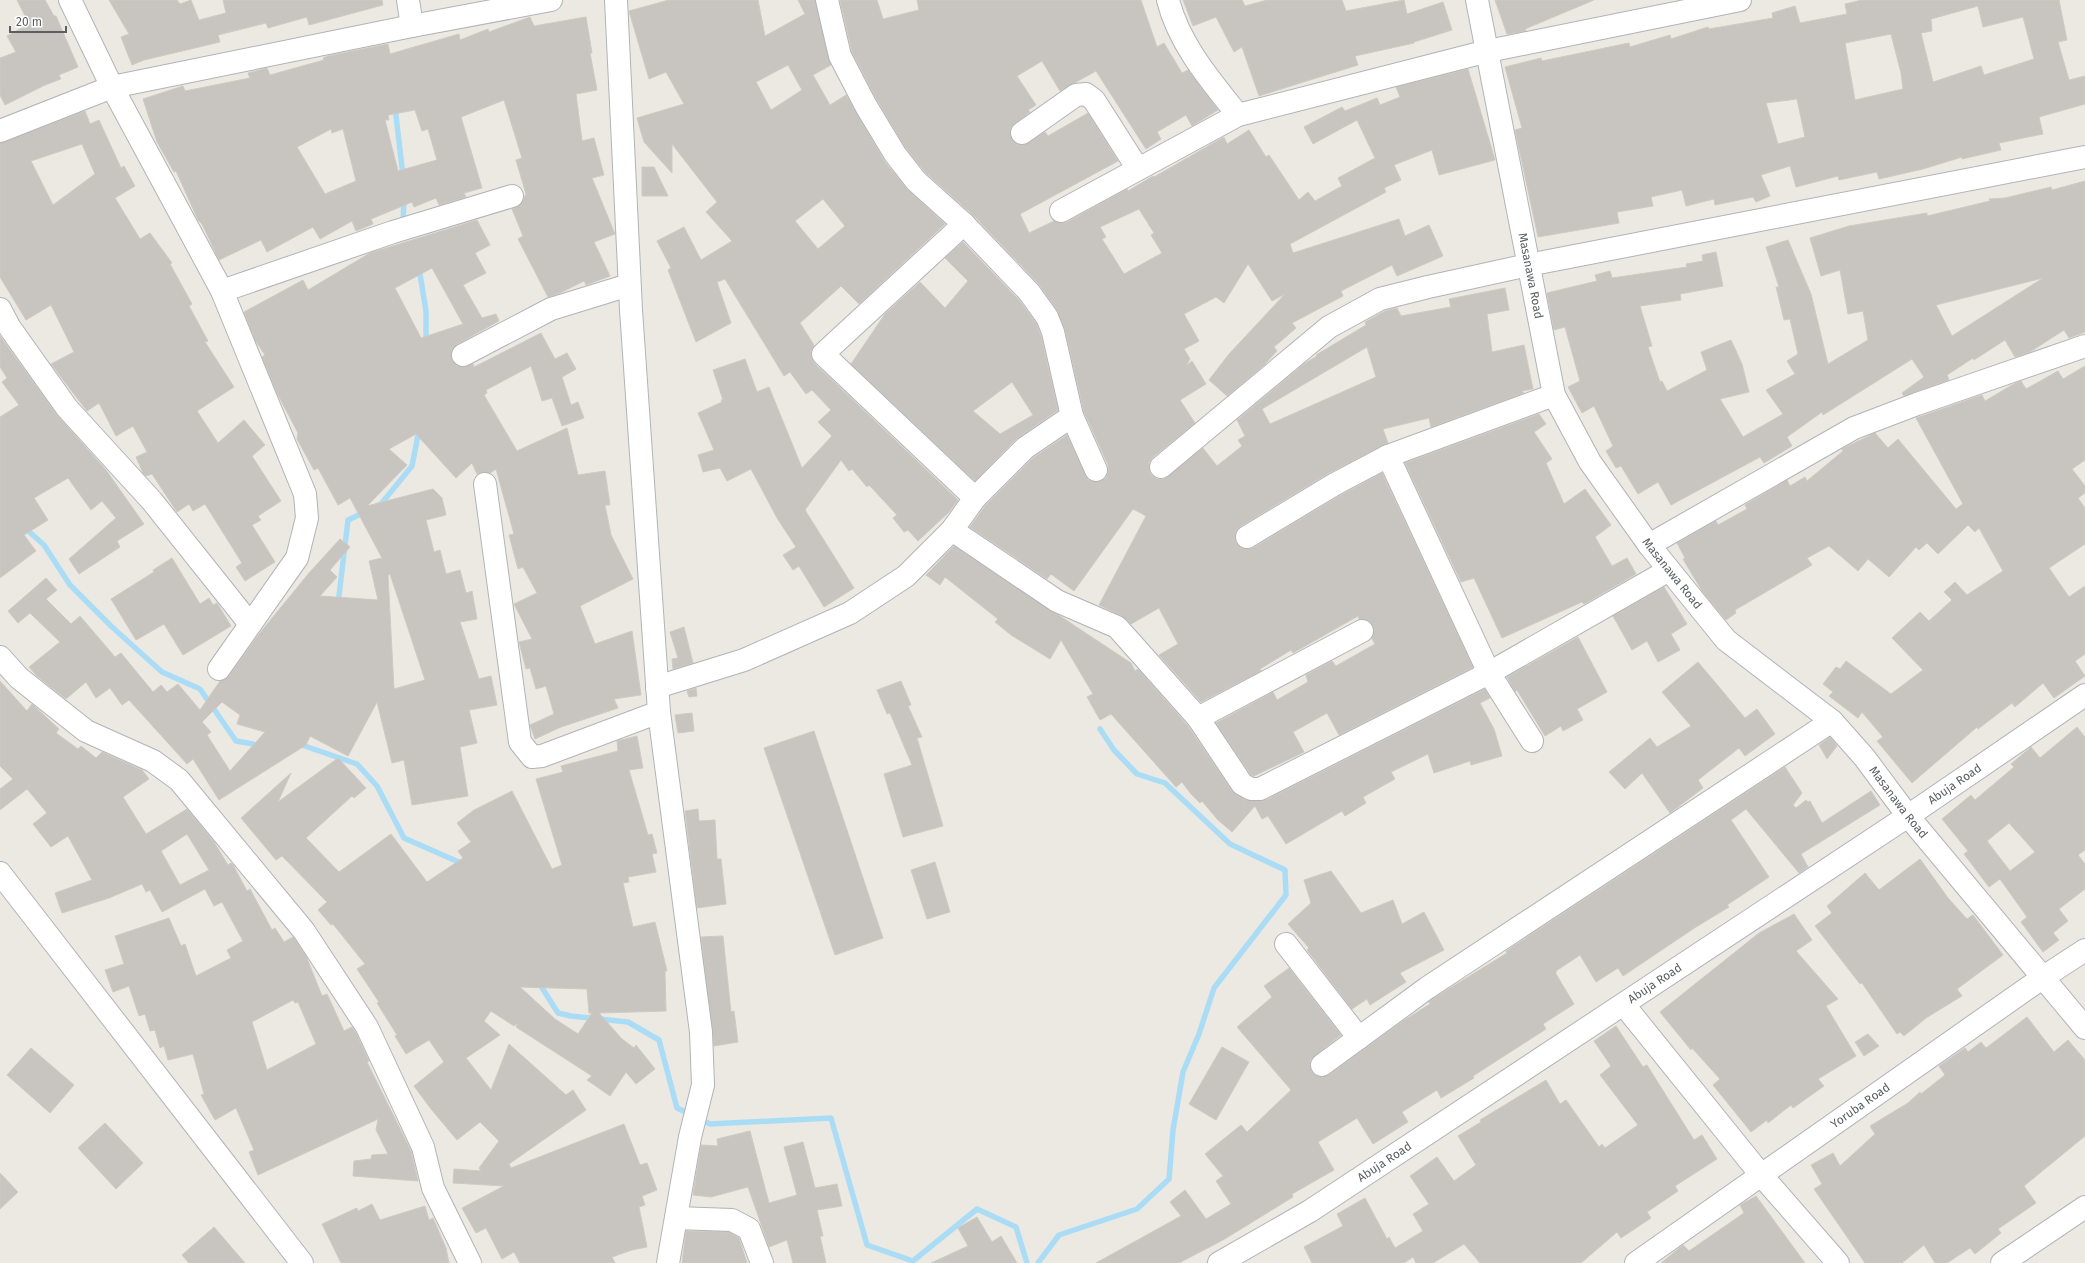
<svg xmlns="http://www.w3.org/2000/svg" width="2085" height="1263" font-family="'Fira Sans',sans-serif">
<rect width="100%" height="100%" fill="#ece9e3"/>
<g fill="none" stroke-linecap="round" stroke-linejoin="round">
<g stroke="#aaddf5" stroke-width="5.5">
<path d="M395 107 403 176"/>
<path d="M403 223 404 198"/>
<path d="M419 268 426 311V342"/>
<path d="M378 505 381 504 412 466 419 430"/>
<path d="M24 527 44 545 70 585 112 627 162 672 200 689 236 741 253 744 261 748"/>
<path d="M338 604 348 520 365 512"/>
<path d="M299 744 357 764 377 786 404 838 461 863 463 866"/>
<path d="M539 983 558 1013 571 1016 628 1022 659 1040 677 1108 692 1115"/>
<path d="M699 1119 710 1124 831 1118 867 1245 913 1261 977 1209 1016 1227 1027 1263"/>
<path d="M1038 1263 1059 1235 1137 1209 1169 1179 1173 1130 1183 1072 1199 1034 1214 988 1286 895 1285 870 1230 844 1165 783 1137 774 1114 750 1100 729"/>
</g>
</g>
<g fill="#c8c4bf" stroke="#d0cac2" fill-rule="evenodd">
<path d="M17 0H45L54 16H56L78 67 59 75 61 79 45 85 5 105 0 95V58L16 52 7 36 29 24Z"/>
<path d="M109 0H177L180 4 191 0 199 20 226 13 223 0H382L383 5 309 25 307 17 268 28 266 23 218 35 220 42 144 60 132 65 121 37 129 34Z"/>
<path d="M669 0H758L765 36 805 14 798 0H815L831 65 813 75 830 105 846 95 885 162 908 190 945 224 859 304 841 286 800 323 814 345 811 351V357L814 363 958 500 949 512 918 541 908 530 904 532 893 518 897 515 869 485 867 487 852 469 849 471 841 460 805 510 854 588 824 607 799 566 793 570 783 555 796 547 777 518 751 469 727 481 720 468 703 472 698 455 714 450 698 413 722 402 721 400H723L713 370 745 359 757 392 769 387 802 468 832 436 818 422 831 410 812 390 806 394 790 372 784 376 725 279 717 282 731 323 696 342 668 270 671 268 657 241 684 227 701 260 732 241 706 212 717 202 672 144V173L644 142 637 118 684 104 666 72 649 79 629 11ZM788 65 802 90 771 110 756 82ZM823 199 845 226 818 249 795 221Z"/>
<path d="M840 0H877L883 19 919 10 917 0H1141L1157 47 1164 43 1182 73 1188 70 1218 110 1192 126 1186 115 1157 132 1161 139 1146 149 1096 71 1060 91 1042 61 1017 76 1036 105 1028 110 1030 112 1011 127 1010 134 1012 140 1017 144 1024 145 1045 132 1048 136 1088 113 1118 161 1020 214 1029 233 1054 221 1060 223 1067 222 1127 189 1128 191 1153 176 1154 177 1224 137 1227 144 1249 130 1266 157 1269 155 1299 200 1308 192 1315 201 1342 186 1338 178 1375 158 1357 120 1313 144 1304 127 1342 107 1345 111 1377 98 1380 105 1400 97 1396 87 1468 69 1495 160 1439 175 1432 150 1394 165 1401 180 1384 188 1386 192 1290 244 1293 253 1399 219 1405 236 1429 225 1443 256 1397 276 1392 265 1341 291 1343 296 1292 323 1296 328 1274 347 1277 351 1264 365 1227 396 1209 380 1229 354 1285 294 1272 301 1248 264 1224 303 1216 297 1184 314 1199 341 1184 349 1190 359 1186 366 1192 361 1206 384 1180 400 1195 423 1153 457 1149 462V469L1151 475 1156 479H1164L1203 448 1217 466 1242 446 1238 440 1245 436 1237 420 1304 364 1317 356 1316 355 1366 325 1365 322 1385 311 1397 308 1401 316 1451 307 1449 299 1505 288 1509 310 1487 314 1492 352 1524 345 1533 389 1522 391 1524 393 1431 427 1429 418 1383 429 1388 443 1329 473 1241 526 1236 531 1235 537 1236 543 1241 548 1247 549 1253 548 1341 495 1382 473 1473 667 1339 735 1327 713 1293 732 1304 752 1254 776 1251 775 1216 723 1273 692 1277 700 1308 682 1306 675 1332 661 1336 666 1375 644 1372 639 1374 632 1373 626 1369 621 1359 619 1358 616 1293 653 1291 650 1260 669 1261 671 1201 702 1159 655 1178 644 1159 608 1131 624 1122 616 1099 605 1146 516 1133 509 1074 591 1051 574 1047 579 970 527 985 506 1033 458 1067 435 1088 480 1094 482 1101 481 1106 478 1108 472V465L1084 412 1065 329 1057 310 1038 283 973 215 925 172 905 147 877 100 852 52ZM1139 209 1154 233 1151 235 1162 253 1124 274 1102 239 1106 237 1100 227ZM1367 347 1376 377 1270 424 1262 409Z"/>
<path d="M1183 0H1242L1245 6 1267 0H1342L1346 11 1404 0 1407 14 1443 2 1452 30 1414 42V43L1355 56 1358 65 1259 96 1242 47 1234 52 1216 17 1193 26Z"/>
<path d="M1495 0H1594L1525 29 1526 31 1507 34Z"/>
<path d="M1862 0H2059L2067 40 2058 42 2069 80 2085 76V104L2039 117 2043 134 1999 143 2001 150 1962 159V157L1923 169 1879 179 1877 172 1839 180 1838 176 1796 187 1790 166 1761 175 1770 196 1756 202 1753 197 1715 205 1714 199 1686 206 1682 190 1651 197 1653 206 1617 212 1619 223 1538 237 1515 130 1522 128 1505 67 1541 58 1542 61 1629 43 1630 47 1670 35 1671 39 1708 27 1709 29 1773 18 1772 13 1795 6 1800 23 1847 14 1845 4ZM1978 6 1983 27 2023 17 2034 59 1984 75 1981 66 1933 82 1921 33 1932 31 1931 19ZM1891 34 1901 73 1903 89 1855 100 1845 43ZM1797 99 1805 137 1778 144 1766 103Z"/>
<path d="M530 17 534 26 586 17 592 53H590L597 90 576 94 582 141 594 138 604 175 592 178 615 234 594 242 610 276 586 285 584 281 560 293 548 297 518 239 523 236 512 209 521 204 526 194 516 160 522 158 504 100 461 117 482 188 464 193 466 197 439 205 436 198 414 207 412 202 371 219 373 224 356 231 352 221 320 239 313 227 267 252 261 240 219 260 202 224 198 220 176 171 174 172 157 142 143 99 183 86 185 91 250 78 248 73 267 68 270 75 324 60 323 58 328 56 388 44 390 54 459 34 460 40 488 29 489 32ZM415 110 422 131 428 129 437 160 398 171 385 120H389L388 115ZM331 129 332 133 343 129 356 181 325 194 297 147Z"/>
<path d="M85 111 90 124 99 120 121 168 124 166 135 186 115 198 140 239 150 233 172 263 170 264 192 304 189 306 208 341 205 342 234 387 197 411 218 443 244 420 265 445 252 456 281 501 258 516 261 520 252 525 275 562 245 581 236 567 242 563 205 504 193 511 189 504 177 512 152 474 146 476 143 473 136 457 147 452 133 426 116 436 99 403 87 411 51 364 74 352 51 305 26 320 0 277V143ZM82 144 95 174 53 205 31 161Z"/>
<path d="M642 167H654L668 196H642Z"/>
<path d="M2085 181V332L2069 338 2064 330 2030 352 2015 357 2005 340 1974 360 1973 358 1947 375 1949 380 1904 396 1902 393 1924 377 1912 359 1823 415 1822 412 1787 437 1792 446 1764 463 1760 457 1671 505 1658 482 1638 494 1621 466 1616 468 1606 451 1613 446 1594 406 1582 413 1568 387 1580 381 1565 327 1554 330 1547 293 1597 281 1595 275 1610 271 1612 278 1687 267 1686 264 1703 261 1702 255 1716 252 1723 286 1680 294 1681 300 1640 306 1652 346 1648 347 1660 382 1662 381 1667 391 1707 370 1701 352 1731 340 1742 364 1749 392 1720 399 1743 437 1783 414 1766 390 1795 374 1787 361 1798 354 1790 319 1784 320 1776 287H1779L1766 247 1788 240 1811 294 1828 364 1868 340 1863 311 1848 314 1840 270 1821 276 1810 238 1849 226 1927 213V216L1990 201 1989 199 2005 198 2051 187 2052 190ZM2043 278 1952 336 1936 305Z"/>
<path d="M477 220 490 245 475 253 486 273 463 285 482 318 496 314 499 321 457 344 452 349 451 354 452 360 456 365 462 367 473 364 474 367 541 333 555 359 567 353 576 369 562 377 571 405 578 402 584 418 562 426 552 398 542 401 531 366 486 390 487 393 484 395 517 451 567 428 578 475 605 471 610 505H605L611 535 633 579 580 606 595 644 632 631 641 695 614 699 618 708 561 727 535 739 530 725 554 714 546 686 536 689 530 668 526 669 519 642 532 639 514 604 537 593 523 567 518 569 509 535 514 534 496 469 490 473 484 472 477 474 472 463 456 478 416 434 389 449 407 465 367 506 433 489 442 498 446 515 426 520 434 552 440 550 446 574 460 570 466 593 472 591 477 619 460 622 479 679 491 676 497 705 469 710 477 743 460 747 468 796 412 805 404 760 392 763 377 702 348 756 310 736 306 745 219 800 193 759 187 764 129 700 122 705 110 688 96 698 86 682 66 699 37 676 29 667 60 642 30 613 18 623 8 611 46 578 57 590 46 599 71 624 80 616 115 657 121 653 153 692 161 685 167 692 178 684 200 710 220 681 229 676 259 634 309 573 340 539 350 547 330 570 337 577 320 596 378 600 369 561 382 558 350 498 338 505 318 468 314 470 297 439 298 433 278 395 262 357 265 355 255 340 244 312 303 280 308 290 370 253ZM432 268 463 324 421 338 395 288ZM390 574 425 680 394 689 388 575ZM222 702 240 715 237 724 265 732 230 771 207 735 211 732 202 722Z"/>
<path d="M963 242 1019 300 1036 323 1041 336 1058 410 1016 439 975 481 851 364 885 314 920 282 945 308 968 281 945 258ZM1012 382 1033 415 1000 434 973 411Z"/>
<path d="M0 336 57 415 106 470 144 524 117 541 120 547 79 574 69 559 116 518 102 501 91 510 68 478 34 498 48 520 24 535 36 551 0 578V417L19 405 2 382 7 378 0 367Z"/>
<path d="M2085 366V460L2072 469 2085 486V493L2078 498 2085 508V544L2049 568 2069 597 2085 586V654L2075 661 2085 676 2054 698 2043 683 2015 707 2012 703 1978 729 1977 727 1912 783 1877 741 1883 737 1862 712 1858 718 1829 696 1833 692 1823 684 1836 667 1840 669 1846 661 1891 694 1923 670 1892 638 1920 612 1929 621 1952 600 1944 592 1955 582 1967 595 2003 571 1979 528 1975 532 1968 525 1938 554 1927 543 1919 550 1916 547 1889 577 1868 559 1858 571 1829 546 1807 558 1812 565 1735 610 1736 613 1726 620 1702 591 1683 559 1685 558 1677 543 1716 521 1718 525 1747 509 1745 505 1787 480 1790 486 1805 477 1807 481 1843 451 1842 449 1875 433 1888 448 1898 439 1956 509 1963 504 1916 418 1982 395 1985 401 2012 385 2021 381 2026 389 2058 371 2063 379Z"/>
<path d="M1539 414 1546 424 1534 432 1552 459 1546 463 1564 504 1585 489 1611 525 1595 537 1612 566 1627 558 1636 574 1584 604 1582 602 1502 638 1474 578 1461 582 1405 463Z"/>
<path d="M954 546 1131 663 1135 671 1138 669 1188 726 1232 791 1245 800H1266L1485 689 1490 698 1480 703 1494 729 1502 756 1471 765 1470 761 1434 773 1428 754 1391 772 1395 779 1363 797 1366 803 1345 816 1342 811 1286 844 1268 816 1262 819 1255 806 1232 832 1217 819 1202 801 1200 803 1191 794 1182 782 1176 787 1111 714 1100 720 1087 697 1093 694 1061 640 1050 659 1011 635 995 622 998 619 945 577 940 585 926 575Z"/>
<path d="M172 558 200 604 209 598 213 605 217 603 231 626 183 655 164 624 136 640 111 599 154 572 153 570Z"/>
<path d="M1664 587 1687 624 1671 634 1680 650 1658 662 1647 641 1632 650 1613 616Z"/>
<path d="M684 627 693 663 673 669 672 659 678 658 670 632Z"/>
<path d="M1578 637 1607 692 1577 709 1583 720 1563 731 1561 726 1545 736 1517 690 1515 692 1507 677Z"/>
<path d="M1698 662 1745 718 1757 709 1775 734 1745 756 1739 748 1698 780 1703 788 1670 813 1642 773 1625 789 1609 772 1650 738 1657 747 1691 726 1662 692Z"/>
<path d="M0 681 27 711 32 704 59 729 56 733 78 749 81 746 96 758 102 752 142 770 149 779 123 797 146 834 187 809 214 842 228 865 231 863 233 865 247 891 250 889 272 930 275 928 284 942 293 937 294 938 306 956 322 996 327 994 344 1031 352 1027 356 1033 369 1061 367 1062 411 1151 418 1181 353 1176 354 1161 371 1159 372 1155 388 1154 376 1130 378 1119 258 1175 249 1152 254 1150 236 1108 215 1120 201 1095 204 1094 193 1054 168 1060 164 1046 160 1048 155 1030 150 1031 145 1014 139 1016 129 986 113 992 105 970 124 964 115 936 169 918 181 946 185 944 196 976 231 958 227 950 243 941 222 902 214 906 205 889 162 912 150 890 146 892 142 884 109 898 62 913 55 893 92 880 68 836 51 847 33 824 47 813 27 789 0 810V789L13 779 0 766ZM187 834 209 870 180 885 161 851ZM293 1000 295 1003 298 1002 316 1044 267 1070 252 1022Z"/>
<path d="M901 681 911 705 908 706 922 737 917 738 943 826 903 837 884 774 912 765 890 713 887 714 877 690Z"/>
<path d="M696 688 697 696 689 697 687 691Z"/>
<path d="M692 713 694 731 678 733 675 715Z"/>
<path d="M2077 727 2085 737V850L2078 855 2085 864V889L2059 909 2068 921 2053 933 2059 940 2043 952 2021 922 2027 917 2000 879 1989 887 1964 854 1968 851 1942 819 1971 795 1975 800 2014 767 2011 764 2031 747 2040 758ZM2009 823 2035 852 2010 871 1987 841Z"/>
<path d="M814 731 883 938 835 955 764 748Z"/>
<path d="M637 736 643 768 629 770 648 835 652 834 657 853 652 854 656 872 628 877 629 882 623 883 633 927 655 922 667 971H665L666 1011 599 1013 622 1039 634 1048 636 1045 655 1069 636 1084 626 1072 610 1096 587 1080 592 1076 516 1027 518 1023 514 1026 491 1011 484 1021 500 1035 466 1058 491 1090 509 1044 566 1095 573 1090 586 1110 509 1164 511 1168 624 1124 640 1165 647 1163 657 1190 642 1196 645 1205 639 1207 647 1247 632 1250 612 1257 615 1263H520L514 1252 502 1259 486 1228 476 1233 462 1208 504 1186 453 1183 454 1169 481 1171 479 1168 499 1141 480 1122 457 1140 431 1109 414 1086 444 1062 429 1040 406 1054 395 1036 397 1035 377 1003 379 1002 357 969 365 964 333 924 331 925 318 910 327 902 282 856 276 860 241 818 291 773 278 802 338 758 366 788 354 798 352 796 306 838 339 872 391 834 427 882 463 858 458 851 471 842 457 823 474 810 512 791 552 869 562 865 536 779 563 772 561 766 618 751 617 741ZM520 987 587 989 589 1013H592L578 1034 555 1019Z"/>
<path d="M1830 737 1837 746 1827 759 1819 745Z"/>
<path d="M1785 767 1802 793 1793 805 1796 808 1806 800 1808 802 1810 801 1822 823 1871 791 1880 805 1801 854 1808 867 1799 873 1746 809 1731 820 1769 877 1727 905 1729 907 1696 927 1623 976 1618 968 1596 982 1580 955 1556 971V974L1574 1004 1543 1024 1546 1029 1473 1076 1474 1078 1441 1098 1437 1090 1402 1112 1408 1122 1373 1144 1357 1118 1318 1142 1334 1170 1292 1194 1293 1197 1223 1240 1179 1263H1096L1181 1216 1170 1202 1185 1190 1206 1219 1231 1204 1216 1181 1223 1176 1205 1154 1241 1125 1247 1132 1291 1090 1237 1027 1272 997 1264 986 1289 968 1341 1035 1315 1055 1310 1060V1066L1312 1072 1317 1076 1323 1077 1329 1075 1403 1021 1430 1004 1429 1002 1434 998 1507 953 1506 951Z"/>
<path d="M698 809 699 821 715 820 717 859H721L726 904 697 908 685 811Z"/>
<path d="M1920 859 1948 898 1967 919 1973 915 2003 955 1957 989 1962 996 1926 1018 1904 1036 1900 1032 1897 1034 1862 983 1860 984 1815 926 1832 913 1827 906 1865 873 1879 890Z"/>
<path d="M935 862 950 912 927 919 911 870Z"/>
<path d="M1331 871 1361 913 1393 900 1402 924 1424 912 1444 950 1400 973 1406 982 1370 1005 1367 999 1352 1009 1307 950 1309 948 1288 924 1311 903 1304 880Z"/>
<path d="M1794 914 1812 940 1796 951 1838 999 1826 1006 1856 1056 1818 1079 1824 1086 1793 1108 1791 1105 1768 1123 1767 1120 1751 1132 1713 1085 1720 1079 1692 1048 1691 1050 1660 1012 1759 933Z"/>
<path d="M723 936 731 1012 734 1011 738 1042 714 1046 701 937Z"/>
<path d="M2027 1017 2054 1052 2068 1040 2085 1060V1136L2024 1186 2036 1203 1998 1229 2001 1233 1975 1254 1970 1248 1947 1263H1935L1924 1245 1902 1263H1865L1814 1189 1822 1184 1811 1165 1833 1153 1840 1166 1875 1134 1870 1126 1908 1103 1920 1092 1921 1094 1945 1075 1939 1066 1965 1048 1968 1052 1981 1042 1986 1048Z"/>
<path d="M1616 1026 1643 1067 1647 1065 1694 1140 1702 1135 1717 1159 1675 1186 1678 1191 1647 1212 1651 1218 1621 1238 1617 1232 1581 1263H1480L1464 1244 1433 1263H1416L1413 1257 1404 1263H1312L1304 1247 1343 1226 1337 1214 1365 1198 1387 1239 1389 1237 1395 1248 1423 1231 1413 1214 1429 1204 1410 1176 1437 1157 1454 1181 1476 1165 1458 1136 1481 1122 1480 1120 1546 1080 1560 1104 1566 1100 1599 1147 1602 1144 1605 1148 1638 1125 1600 1075 1611 1066 1594 1041Z"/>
<path d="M1868 1034 1879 1046 1864 1056 1855 1042Z"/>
<path d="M1222 1047 1249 1062 1216 1120 1189 1104Z"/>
<path d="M31 1048 74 1085 50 1113 7 1075Z"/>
<path d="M105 1123 143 1163 116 1189 78 1148Z"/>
<path d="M750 1131 769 1203 797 1195 784 1147 803 1142 815 1188 837 1184 842 1206 817 1210 823 1236H820L826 1263H793L787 1240 769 1247 748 1187 711 1197 693 1195 701 1145 718 1146 717 1139Z"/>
<path d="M0 1173 18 1192 0 1209Z"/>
<path d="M1756 1196 1805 1263H1661L1683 1245 1689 1251 1744 1213 1740 1205Z"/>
<path d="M372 1204 380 1220 425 1206 429 1220 433 1218 446 1248 449 1263H341L322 1224 357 1208 358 1211Z"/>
<path d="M977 1217 992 1242 1001 1236 1017 1263H931L968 1246 958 1228Z"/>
<path d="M214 1227 245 1263H189L182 1255Z"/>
<path d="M686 1231 729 1232 739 1238 747 1263H682Z"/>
</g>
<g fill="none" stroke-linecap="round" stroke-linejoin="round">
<defs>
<g id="minor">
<path d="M70 0 112 87 222 291 305 494 307 518 297 558 219 669"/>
<path d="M408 0 412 26"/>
<path d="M616 0 631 310 659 712 701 1032 703 1085 690 1137 668 1263"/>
<path d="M827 0 840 56 866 106 895 154 916 181 964 224 1029 292 1047 317 1053 332 1072 416 1096 470"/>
<path d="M1168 0C1179 44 1210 80 1238 115"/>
<path id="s1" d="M1477 0 1554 395 1590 462 1649 545 1726 640 1832 721 1864 757 1908 816 2085 1028"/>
<path d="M0 131 112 87 412 26 551 0"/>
<path d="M1022 133 1076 95 1086 94 1094 100 1138 169"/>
<path d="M1061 211 1238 115 1488 51 1740 0"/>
<path d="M964 224 823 354 975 498"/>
<path d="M222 291 393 232 512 196"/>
<path d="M0 309 10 328 67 408 152 501 250 624"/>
<path d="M463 355 551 309 629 285"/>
<path d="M1388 456 1489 673 1532 741"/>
<path d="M1161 467 1329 327 1380 299 1428 287 1528 265 2085 157"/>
<path d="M485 484 520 742 532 757 542 756 659 712"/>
<path d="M952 530 1057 601 1117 627 1198 718 1242 784 1251 789H1260L1489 673 1669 570"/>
<path d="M1247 537 1335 484 1388 456 1554 395"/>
<path d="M1649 545 1854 428 1917 404 2085 346"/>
<path d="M0 657 19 678 86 731 153 761 179 780 304 931 367 1027 423 1147 433 1188 470 1263"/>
<path d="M657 687 744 660 850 613 906 576 952 530 975 498 1025 448 1072 416"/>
<path d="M1198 718 1362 631"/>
<path d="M0 873 302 1263"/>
<path d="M1286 944 1359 1038"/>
<path d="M1624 1005 1762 1176 1838 1263"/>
<path d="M1322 1065 1427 988 1832 721"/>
<path d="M676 1218 732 1220 749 1229 762 1263"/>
<path id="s2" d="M1219 1263 1310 1211 1908 816 2085 695"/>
<path id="s3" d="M1636 1263 2042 978 2085 950"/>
<path d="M2002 1263 2085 1207"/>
</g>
</defs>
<use href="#minor" stroke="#b0b4b7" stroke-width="24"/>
<use href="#minor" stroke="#fff" stroke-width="22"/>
</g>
<g text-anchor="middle" stroke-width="3" stroke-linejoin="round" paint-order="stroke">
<g font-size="12" fill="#5b5f62" stroke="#fff">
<text dy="4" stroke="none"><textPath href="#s1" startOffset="281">Masanawa Road</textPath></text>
<text dy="4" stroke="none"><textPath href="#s1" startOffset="617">Masanawa Road</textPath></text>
<text dy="4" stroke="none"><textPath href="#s2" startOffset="878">Abuja Road</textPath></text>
<text dy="4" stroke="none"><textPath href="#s1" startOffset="941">Masanawa Road</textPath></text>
<text dy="4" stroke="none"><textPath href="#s2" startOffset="518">Abuja Road</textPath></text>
<text dy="4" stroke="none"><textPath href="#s3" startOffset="274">Yoruba Road</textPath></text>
<text dy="4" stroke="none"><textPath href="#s2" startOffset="194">Abuja Road</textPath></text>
</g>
</g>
<path d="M10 26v6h56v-6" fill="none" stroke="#5b5f62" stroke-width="2"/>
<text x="16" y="26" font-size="12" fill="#5b5f62" stroke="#ffffff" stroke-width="3" paint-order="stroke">20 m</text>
</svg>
